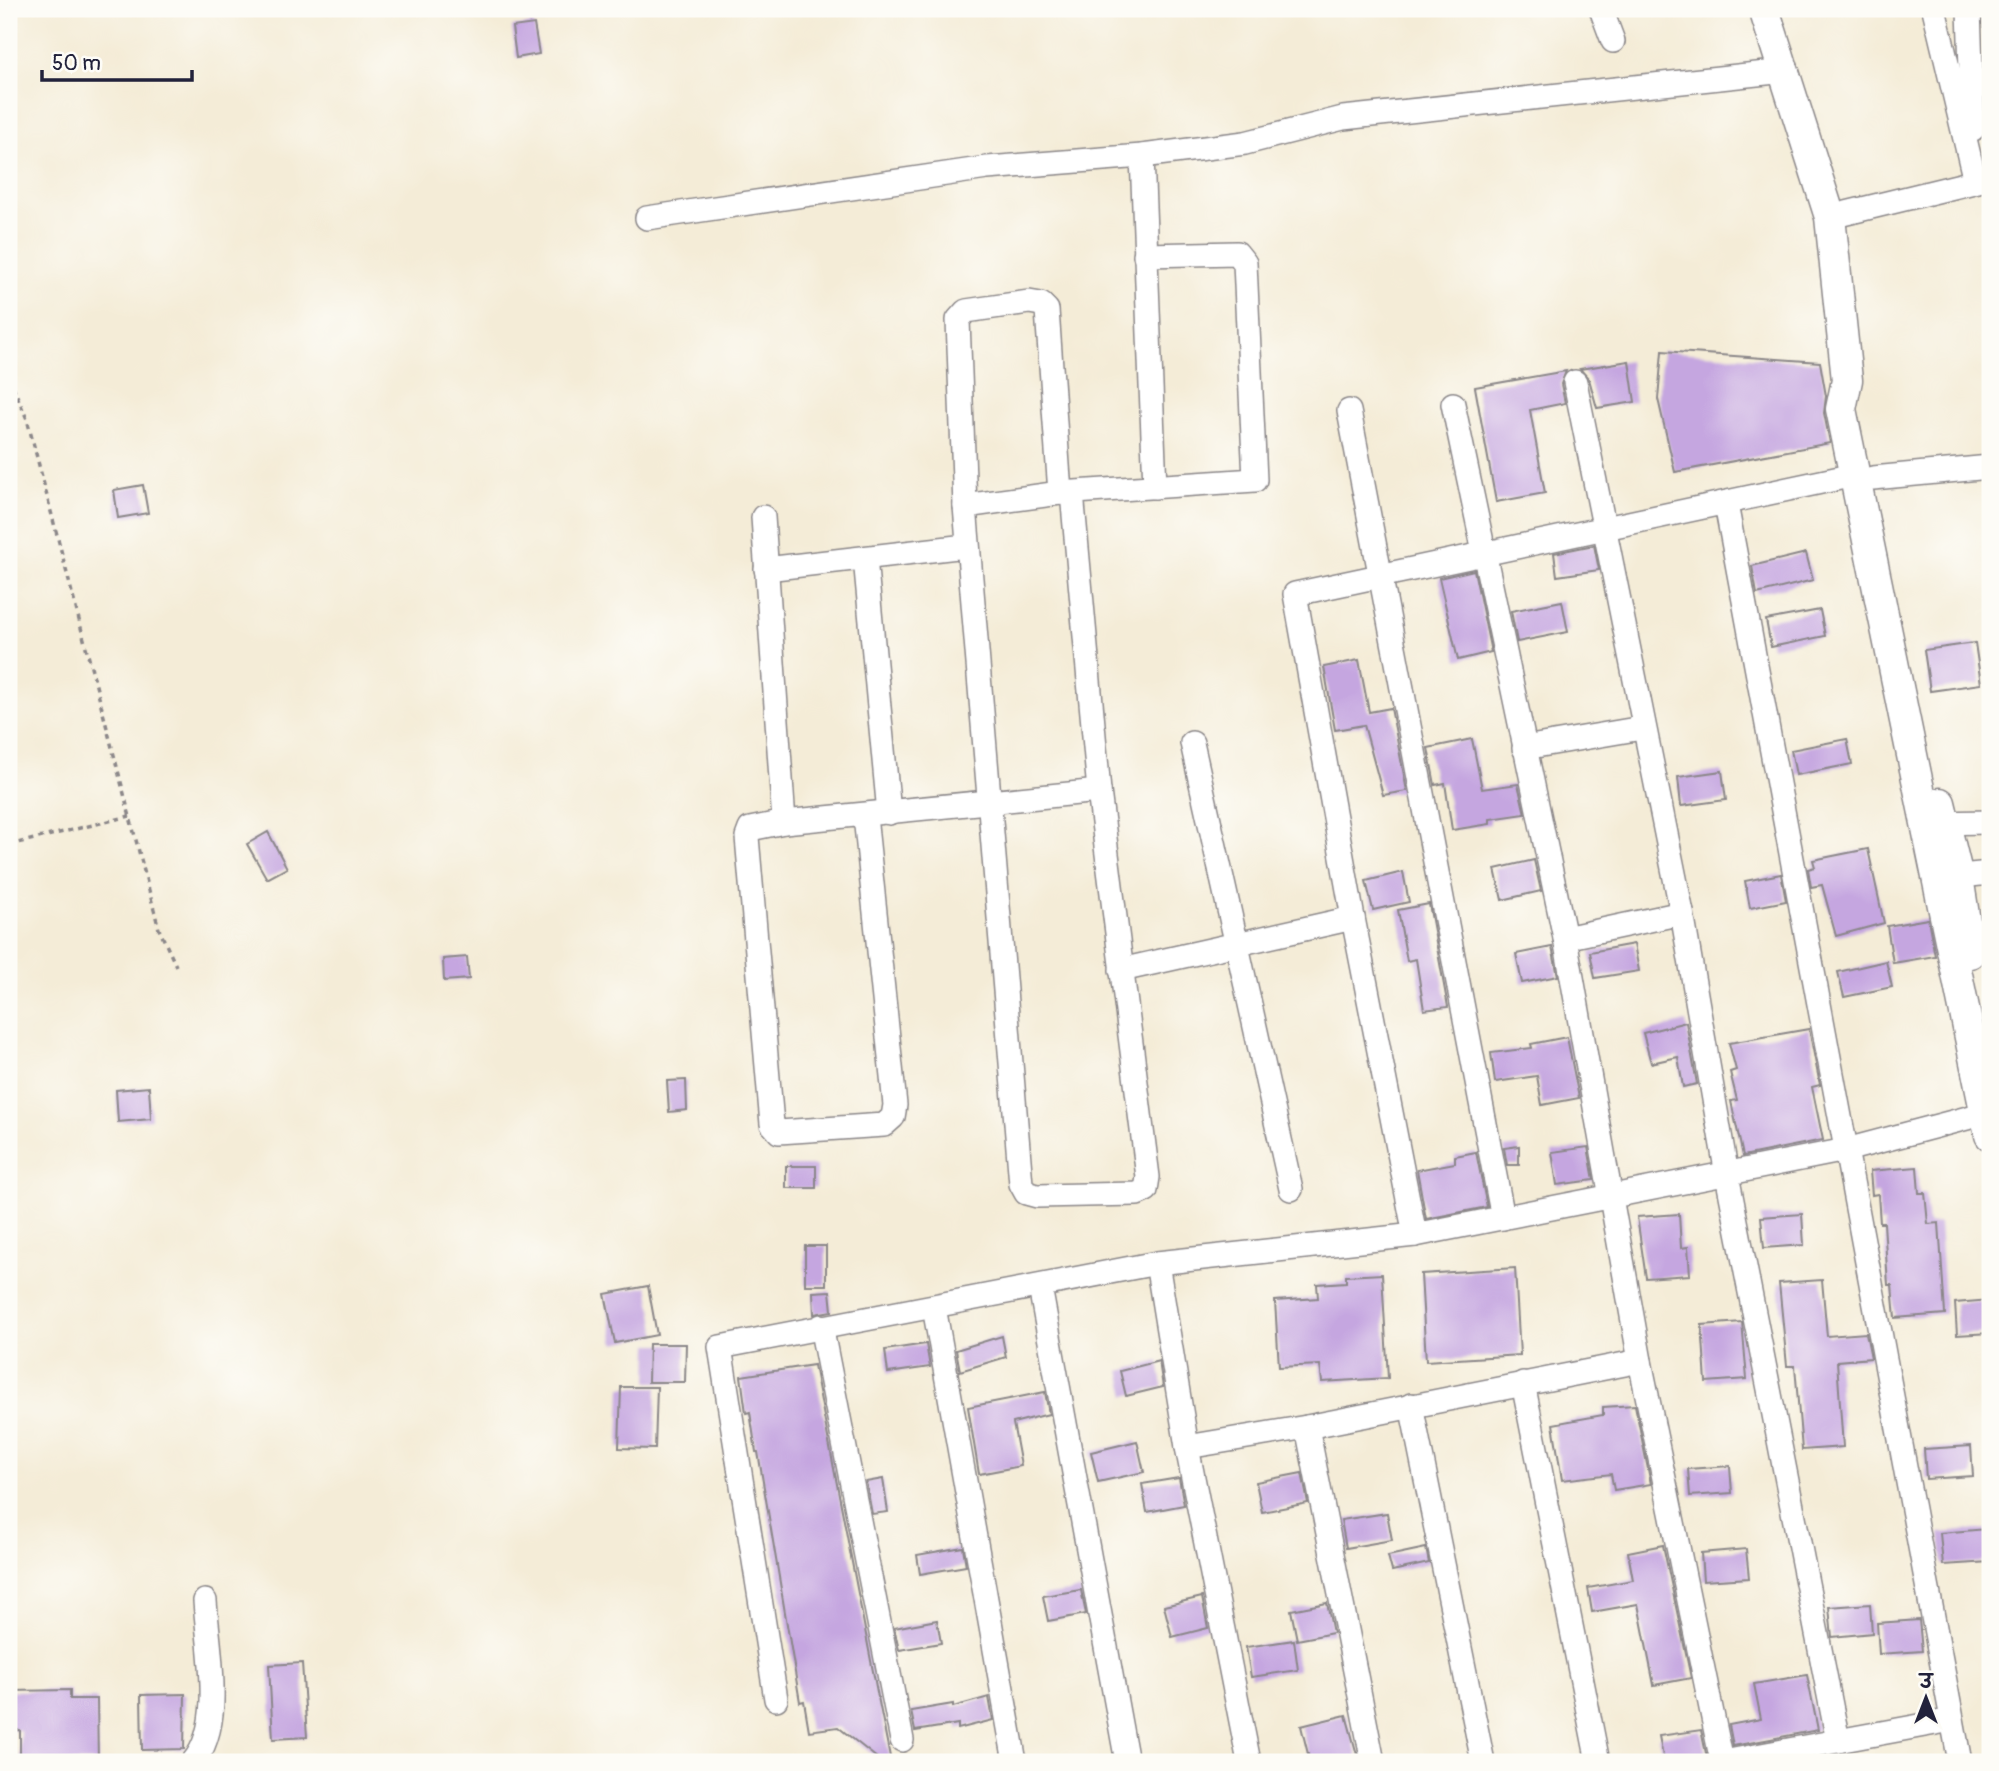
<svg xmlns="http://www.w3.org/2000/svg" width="1999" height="1771" font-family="Pangolin,'Playpen Sans Deva',sans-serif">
<rect width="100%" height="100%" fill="#fdfcf7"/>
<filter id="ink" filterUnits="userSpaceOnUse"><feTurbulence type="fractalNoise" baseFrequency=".0143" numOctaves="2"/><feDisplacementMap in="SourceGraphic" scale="14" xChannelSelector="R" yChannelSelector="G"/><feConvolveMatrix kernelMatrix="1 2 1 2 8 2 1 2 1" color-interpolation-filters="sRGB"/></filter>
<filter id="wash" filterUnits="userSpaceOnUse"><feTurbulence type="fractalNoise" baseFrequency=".00686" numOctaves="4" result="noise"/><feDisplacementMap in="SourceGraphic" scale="28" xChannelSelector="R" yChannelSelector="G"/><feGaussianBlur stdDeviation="1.57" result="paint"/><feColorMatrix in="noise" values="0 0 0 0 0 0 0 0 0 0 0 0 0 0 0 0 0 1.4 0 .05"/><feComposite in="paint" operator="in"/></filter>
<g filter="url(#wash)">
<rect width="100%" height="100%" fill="#f4ecd7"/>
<g id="blocks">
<g fill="#c5a6e0">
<path d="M534 24 539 54 516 58 512 27Z"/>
<path d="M1662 351 1820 362 1826 396 1824 413 1830 443 1675 472 1658 399Z"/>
<path d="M1629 361 1635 402 1597 408 1589 379 1580 369Z"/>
<path d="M1566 371 1561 384 1565 403 1530 410 1545 493 1496 502 1475 387Z"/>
<path d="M143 485 148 513 118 518 114 490Z"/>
<path d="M1594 545 1599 570 1557 576 1554 553Z"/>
<path d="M1806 553 1813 580 1757 594 1752 566Z"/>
<path d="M1474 570 1491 652 1458 660 1439 578Z"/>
<path d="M1562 601 1568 632 1517 642 1511 611Z"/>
<path d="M1820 610 1825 636 1771 647 1766 620Z"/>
<path d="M1975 643 1981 684 1930 691 1924 650Z"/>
<path d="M1359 660 1369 712 1391 708 1407 791 1383 795 1364 725 1335 730 1324 667Z"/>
<path d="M1472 739 1482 789 1518 784 1525 814 1490 819V824L1452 830 1445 783 1435 785 1428 748Z"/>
<path d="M1847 739 1852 764 1796 775 1791 750Z"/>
<path d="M1722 771 1726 800 1681 806 1678 777Z"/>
<path d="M268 832 287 868 267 879 247 844Z"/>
<path d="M1868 849 1884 923 1836 936 1822 885 1811 887 1808 869 1815 867 1813 860Z"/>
<path d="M1534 860 1541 891 1502 900 1495 869Z"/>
<path d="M1403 872 1409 902 1373 910 1366 881Z"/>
<path d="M1781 874 1786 901 1750 908 1745 881Z"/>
<path d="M1429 904 1448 1007 1424 1010 1416 959 1407 961 1398 910Z"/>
<path d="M1928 919 1935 956 1893 963 1887 926Z"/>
<path d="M1634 944 1639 971 1595 978 1590 952Z"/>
<path d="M1552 947 1558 976 1522 983 1516 954Z"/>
<path d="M467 957 469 979 444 981 443 959Z"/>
<path d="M1886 961 1892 987 1844 997 1838 972Z"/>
<path d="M1686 1022 1697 1084 1683 1087 1678 1057 1651 1063 1643 1033Z"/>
<path d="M1809 1029 1820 1085 1812 1087 1823 1140 1743 1156 1731 1101 1737 1100 1730 1072 1736 1070 1729 1043Z"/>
<path d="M1567 1037 1579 1098 1542 1105 1537 1076 1495 1082 1491 1053 1532 1048 1531 1044Z"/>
<path d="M686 1080 687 1110 669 1112 667 1081Z"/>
<path d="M149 1087 151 1119 118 1122 116 1090Z"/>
<path d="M1519 1146V1165H1507L1504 1148Z"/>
<path d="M1588 1147 1594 1180 1557 1185 1552 1152Z"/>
<path d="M1476 1152 1487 1207 1426 1219 1417 1170 1455 1163V1156Z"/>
<rect x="786" y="1166" width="30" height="22"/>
<path d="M1917 1167 1919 1193H1925L1928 1224 1939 1223 1945 1314 1895 1318 1892 1285H1888L1884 1223H1880L1878 1194 1872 1195 1870 1171Z"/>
<path d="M1679 1214 1681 1248 1688 1247 1690 1275 1646 1278 1637 1217Z"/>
<path d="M1802 1214 1804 1245 1764 1248 1761 1217Z"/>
<rect x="805" y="1246" width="21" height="39"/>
<path d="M1515 1268 1520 1355 1426 1361 1421 1274Z"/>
<path d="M1382 1274 1388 1378 1322 1382 1320 1365 1279 1367 1275 1301 1318 1298 1317 1284 1346 1282V1276Z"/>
<path d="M1822 1280 1827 1336 1866 1333 1871 1358 1837 1361 1843 1447 1802 1450 1795 1366H1787L1779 1283Z"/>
<path d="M648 1286 657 1335 615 1343 605 1294Z"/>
<path d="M830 1291 832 1311 814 1314 813 1292Z"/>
<path d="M1990 1300V1333L1957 1335 1955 1303Z"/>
<path d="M1742 1322 1747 1379 1706 1382 1702 1325Z"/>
<path d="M1002 1336 1006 1357 960 1371 956 1350Z"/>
<path d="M649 1344H686L685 1382H648Z"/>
<path d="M926 1344 930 1367 888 1373 885 1350Z"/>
<path d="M1159 1361 1163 1387 1126 1396 1120 1371Z"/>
<path d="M814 1365 877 1692 891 1762H882L838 1727 809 1731 804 1701 800 1702 758 1452H756L750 1412 746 1413 741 1376Z"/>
<path d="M621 1387H657L655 1449 619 1448Z"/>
<path d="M1045 1392 1049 1414 1013 1423 1021 1466 979 1474 968 1407Z"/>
<path d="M1635 1405 1651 1484 1614 1490 1611 1474 1562 1480 1553 1424 1603 1415V1407Z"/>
<path d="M1137 1441 1144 1472 1098 1482 1091 1452Z"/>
<path d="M1971 1446 1973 1476 1926 1479 1924 1449Z"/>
<path d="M1730 1466 1732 1493 1690 1496 1688 1469Z"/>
<path d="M1302 1473 1308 1503 1262 1512 1256 1482Z"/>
<path d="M1179 1478 1184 1505 1147 1512 1142 1484Z"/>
<path d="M883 1479 888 1512 872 1514 866 1482Z"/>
<path d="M1387 1513 1392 1540 1346 1548 1341 1520Z"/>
<path d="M1987 1529 1990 1562 1943 1565 1940 1533Z"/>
<path d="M1663 1545 1691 1678 1654 1685 1638 1604 1592 1612 1588 1588 1633 1580 1628 1552Z"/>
<path d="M963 1547 966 1566 920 1574 917 1555Z"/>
<path d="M1426 1548 1429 1563 1392 1571 1388 1556Z"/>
<path d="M1746 1549 1749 1578 1703 1581 1701 1553Z"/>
<path d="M1081 1590 1086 1614 1048 1621 1043 1596Z"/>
<path d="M1202 1597 1208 1628 1172 1637 1164 1606Z"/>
<path d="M1327 1603 1333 1633 1297 1640 1291 1610Z"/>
<path d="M1870 1604 1872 1633 1832 1637 1829 1607Z"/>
<path d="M937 1620 941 1643 899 1650 894 1628Z"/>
<path d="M1919 1620 1922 1651 1879 1654 1877 1623Z"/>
<path d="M1294 1640 1298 1670 1251 1677 1246 1647Z"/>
<path d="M302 1663 307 1737 273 1739 269 1665Z"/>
<path d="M1807 1675 1818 1730 1733 1746 1729 1725 1761 1719 1754 1684Z"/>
<path d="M70 1690V1699H97L98 1762H20V1730L9 1731V1691Z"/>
<path d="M185 1694 184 1749 142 1750 141 1695Z"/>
<path d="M989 1697 993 1720 958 1729V1724L915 1731 911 1711 953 1704V1707Z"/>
<path d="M1346 1715 1359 1762H1310L1301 1726Z"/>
<path d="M1701 1730 1707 1758 1664 1762 1659 1736Z"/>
</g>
</g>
</g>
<g filter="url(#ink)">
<use href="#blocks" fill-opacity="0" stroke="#8b8789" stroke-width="2"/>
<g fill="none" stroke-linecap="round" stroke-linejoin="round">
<defs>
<g id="minor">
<path d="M1601 9 1613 41"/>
<path d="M1934 9 1975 181"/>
<path d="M1969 9 1973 129"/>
<path d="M1142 156 1155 487"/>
<path d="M1830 217 1990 178"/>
<path d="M647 218 987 168 1142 156 1245 143 1343 118 1785 71"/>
<path d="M1575 382 1682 913 1727 1175 1838 1741"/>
<path d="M1453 404 1565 938 1640 1361 1722 1762"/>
<path d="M1349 411 1503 1218"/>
<path d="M1873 478 1990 467"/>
<path d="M1072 493 1099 791 1148 1177 1146 1190 1137 1194 1037 1196 1026 1193 1021 1184 965 506 1060 493 1255 480 1245 263 1237 253 1145 255"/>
<path d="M1726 504 1960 1762"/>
<path d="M965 506 958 320 966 311 1029 302 1041 304 1047 310 1060 493"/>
<path d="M763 517 784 822"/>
<path d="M865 558 889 813"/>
<path d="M766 569 966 546"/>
<path d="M1192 743 1291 1189"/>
<path d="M1524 748 1642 728"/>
<path d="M865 816 895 1105 893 1117 884 1125 779 1132 772 1124 747 837 750 829 784 822 1099 791"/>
<path d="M1931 823 1990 822"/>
<path d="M1941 878 1990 873"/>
<path d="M1565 938 1682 913"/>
<path d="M1121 970 1353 918"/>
<path d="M1415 1235 1353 918 1295 594 1854 475"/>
<path d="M1157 1263 1187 1447 1249 1762"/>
<path d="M1040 1287 1127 1762"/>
<path d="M934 1307 1015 1762"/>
<path d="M821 1326 902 1740"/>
<path d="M1523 1383 1598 1762"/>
<path d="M1411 1405 1483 1762"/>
<path d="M1307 1427 1373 1762"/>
<path d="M1187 1447 1307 1427 1640 1361"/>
<path d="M776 1699 720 1347 1157 1263 1415 1235 1846 1150 1990 1112"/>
<path d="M193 1762C225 1725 208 1648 205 1601"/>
<path d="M1723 1762 1952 1720"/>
</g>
<g id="tertiary">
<path d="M1764 9 1830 217 1847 380 1841 409 1990 1135"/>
<path d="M1940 803 1958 877 1970 953"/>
</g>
</defs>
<use href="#minor" stroke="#8b8789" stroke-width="26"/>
<use href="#tertiary" stroke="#8b8789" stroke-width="33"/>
<g stroke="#8b8789" stroke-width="3.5" stroke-dasharray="5 5" stroke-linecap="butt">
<path d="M9 377 27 419 159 929 176 966"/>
<path d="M9 845 130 816"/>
</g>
<use href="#minor" stroke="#fff" stroke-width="23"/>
<use href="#tertiary" stroke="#fff" stroke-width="30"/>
</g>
</g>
<rect width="1999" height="1771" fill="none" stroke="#fdfcf7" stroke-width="35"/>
<g transform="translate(1926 1698)" stroke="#fdfcf7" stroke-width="5" paint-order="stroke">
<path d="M0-5L12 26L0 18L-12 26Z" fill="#22223b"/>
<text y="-10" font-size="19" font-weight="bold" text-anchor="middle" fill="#22223b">उ</text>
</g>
<path d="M42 70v10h150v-10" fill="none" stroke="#22223b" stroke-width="3.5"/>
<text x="52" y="70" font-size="21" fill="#22223b" stroke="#fdfcf7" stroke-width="5" paint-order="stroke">50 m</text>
</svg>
